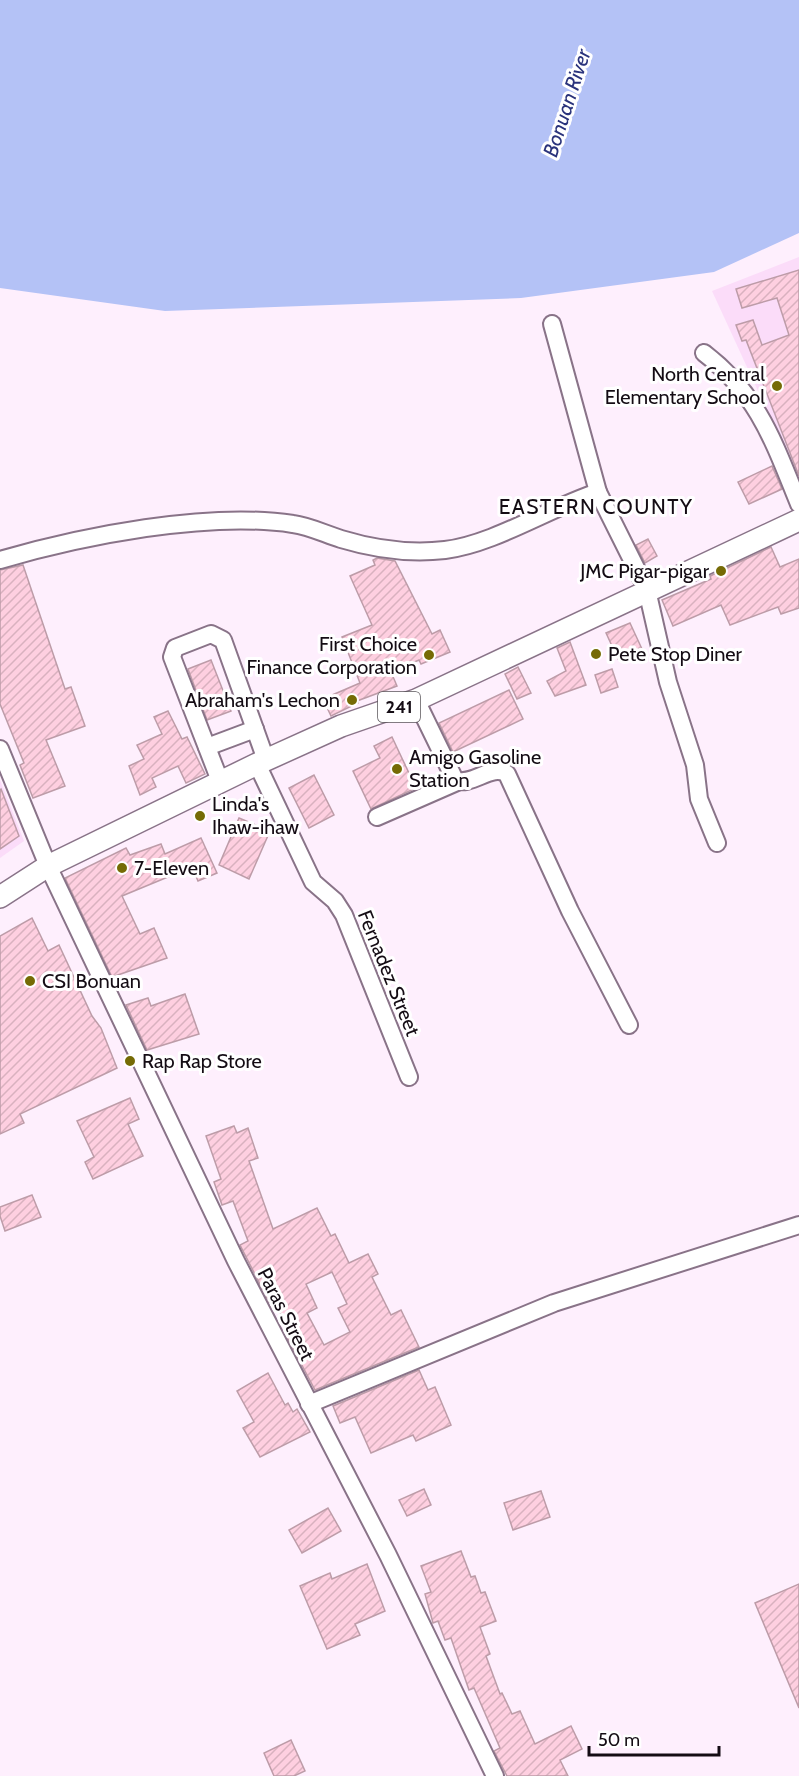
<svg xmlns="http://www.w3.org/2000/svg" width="799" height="1776" font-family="Cabin,sans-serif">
<defs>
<pattern id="building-hatch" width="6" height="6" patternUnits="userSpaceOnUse" patternTransform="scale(1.5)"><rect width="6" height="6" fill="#fecfe0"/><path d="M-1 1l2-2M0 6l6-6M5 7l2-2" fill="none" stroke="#d9b1bf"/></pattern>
</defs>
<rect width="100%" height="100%" fill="#feeffd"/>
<g fill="#fbdcf9">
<path d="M799 257V480L712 291Z"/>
<path d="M0 780 24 841 0 858Z"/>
</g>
<path fill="#b4c2f6" d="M0 0H799V233L714 272 521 298 165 311 0 288Z"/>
<g fill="url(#building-hatch)" stroke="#bd9ca8" stroke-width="1.5" fill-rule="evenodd">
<path d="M799 270V476L746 340 742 341 736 325 753 320 762 345 789 335 777 298 742 308 736 289Z"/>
<path d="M772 466 782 489 749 504 738 482Z"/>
<path d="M648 539 657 556 645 563 636 545Z"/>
<path d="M771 547 780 567 799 559V608L781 614 778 607 730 625 721 605 673 626 662 600 711 579 710 576Z"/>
<path d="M377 558 395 561 432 634 440 630 450 652 421 664 419 660 391 672 397 686 357 701 358 703 331 716 323 699 360 683 342 637 372 625 350 576 375 565 373 560Z"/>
<path d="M23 565 65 689 71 687 85 726 46 740 65 786 33 798 20 765 24 763 0 704V570Z"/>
<path d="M630 623 642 649 618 659 606 633Z"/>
<path d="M570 642 586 685 555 696 547 681 566 671 557 648Z"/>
<path d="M211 660 231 711 207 720 188 669Z"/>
<path d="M518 667 531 693 517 699 505 674Z"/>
<path d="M612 669 618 687 601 693 595 675Z"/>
<path d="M509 690 523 719 453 752 439 723Z"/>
<path d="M168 711 182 739 187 737 205 774 186 783 178 766 152 778 156 787 140 795 129 766 144 759 137 745 162 734 154 717Z"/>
<path d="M392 737 416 788 371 809 353 771 380 758 374 746Z"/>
<path d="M314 775 334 815 309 828 289 788Z"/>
<path d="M1 789 19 836 0 849V790Z"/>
<path d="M239 818 270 831 249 879 219 865Z"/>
<path d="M201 838 217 873 198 881 192 867 122 896 140 934 154 928 167 958 112 977 65 878 126 848 130 855 161 844 165 854Z"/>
<path d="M32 918 48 951 59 945 92 1016 101 1028 117 1068 20 1114 24 1123 0 1134V936Z"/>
<path d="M185 994 199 1034 147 1050 126 1005 148 998 151 1006Z"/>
<path d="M130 1098 139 1119 128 1124 143 1156 93 1179 85 1162 94 1157 77 1121Z"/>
<path d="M234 1126 237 1133 248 1128 258 1158 249 1161 273 1229 317 1208 331 1236 335 1234 349 1263 368 1254 378 1274 372 1277 391 1315 401 1310 419 1347 315 1390 285 1333 289 1331 274 1300 269 1302 240 1245 248 1241 233 1201 222 1205 214 1182 221 1179 206 1136ZM332 1272 347 1304 338 1308 350 1332 324 1345 307 1313 317 1308 306 1284Z"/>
<path d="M32 1195 41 1217 5 1231 0 1216V1207Z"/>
<path d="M419 1370 428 1390 435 1387 451 1425 416 1441 413 1435 371 1453 355 1417 340 1423 333 1406Z"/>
<path d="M268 1373 285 1405 288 1403 293 1412 297 1409 310 1432 260 1457 243 1428 254 1422 237 1391Z"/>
<path d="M424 1489 431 1505 407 1516 399 1500Z"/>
<path d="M541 1491 550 1517 513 1530 504 1503Z"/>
<path d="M328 1508 341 1531 302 1553 289 1530Z"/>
<path d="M461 1551 471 1577 475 1576 481 1593 485 1592 496 1621 480 1627 490 1654 486 1656 500 1694 502 1693 512 1714 520 1711 535 1744 571 1726 582 1749 560 1760 568 1776H507L494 1751 500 1748 474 1688 469 1690 451 1638 445 1640 438 1621 433 1623 425 1594 431 1592 421 1566Z"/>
<path d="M367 1564 385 1611 355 1624 360 1635 327 1649 300 1586 330 1573 332 1579Z"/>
<path d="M799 1584V1708L755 1603Z"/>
<path d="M291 1740 305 1771 294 1776H274L264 1753Z"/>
</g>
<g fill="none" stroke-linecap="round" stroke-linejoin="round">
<defs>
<g id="minor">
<path d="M552 324 598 492"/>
<path d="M704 353C759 395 774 443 799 504"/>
<path d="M0 560C82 536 208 511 293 524 309 526 325 534 341 539 374 549 410 554 445 550 494 544 549 508 598 492L647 590 668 682 695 765 699 799 717 843"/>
<path d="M416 700 455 780C472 787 492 763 507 774L570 911 629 1025"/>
<path d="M207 747 255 729"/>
<path d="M0 749 48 866 236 1261 388 1555 495 1776"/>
<path d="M257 764 313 882 335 901 344 915 409 1077"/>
<path d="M220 781 172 657 175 648 211 634 223 640 266 760"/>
<path d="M377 817 457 782"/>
<path d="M309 1404 554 1303 799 1225"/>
</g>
<path id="major" d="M0 897 48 866 257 764 341 726 416 700 799 520"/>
</defs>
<use href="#minor" stroke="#897388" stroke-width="20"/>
<use href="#major" stroke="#897388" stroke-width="24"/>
<use href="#minor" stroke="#fff" stroke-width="16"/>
<use href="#major" stroke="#fff" stroke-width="21"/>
</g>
<g fill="#756b05" stroke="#fff" stroke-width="2">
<circle cx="777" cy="386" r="6"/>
<circle cx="721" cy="571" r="6"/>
<circle cx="596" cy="654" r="6"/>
<circle cx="429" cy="655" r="6"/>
<circle cx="352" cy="700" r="6"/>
<circle cx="397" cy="769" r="6"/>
<circle cx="200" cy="816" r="6"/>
<circle cx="122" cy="868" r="6"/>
<circle cx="30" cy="981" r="6"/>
<circle cx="130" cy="1061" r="6"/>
</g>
<g text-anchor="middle" stroke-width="6" stroke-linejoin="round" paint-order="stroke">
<rect fill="#fff" stroke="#5a555a" stroke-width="1.5" x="378" y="692" width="42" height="30" rx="4.5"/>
<g font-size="18" font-weight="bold" fill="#140c14">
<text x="399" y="713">241</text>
</g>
<g font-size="20" fill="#140c14" stroke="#fff" text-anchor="start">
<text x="765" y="381" text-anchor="end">North Central<tspan x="765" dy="23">Elementary School</tspan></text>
<text x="709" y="578" text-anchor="end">JMC Pigar-pigar</text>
<text x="417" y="651" text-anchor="end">First Choice<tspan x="417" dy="23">Finance Corporation</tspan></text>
<text x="608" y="661">Pete Stop Diner</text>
<text x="340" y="707" text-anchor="end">Abraham's Lechon</text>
<text x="409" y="764">Amigo Gasoline<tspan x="409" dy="23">Station</tspan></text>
<text x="212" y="811">Linda's<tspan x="212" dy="23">Ihaw-ihaw</tspan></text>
<text x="134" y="875">7-Eleven</text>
<text x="42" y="988">CSI Bonuan</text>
<text x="142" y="1068">Rap Rap Store</text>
</g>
<g font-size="20" fill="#140c14" stroke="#fff">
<text transform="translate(389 973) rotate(68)" y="7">Fernadez Street</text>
<text transform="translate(286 1314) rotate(63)" y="7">Paras Street</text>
</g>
<g font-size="21" font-style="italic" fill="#2a337c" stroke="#fff">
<text transform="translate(567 103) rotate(-72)" y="7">Bonuan River</text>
</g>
<g font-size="21" letter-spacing="1.5" fill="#140c14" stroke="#fff">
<text x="596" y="514">EASTERN COUNTY</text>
</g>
</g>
<path d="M589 1746v9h130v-9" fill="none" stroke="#140c14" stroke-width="3"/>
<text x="598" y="1746" font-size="18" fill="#140c14" stroke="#ffffff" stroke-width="4.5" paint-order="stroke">50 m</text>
</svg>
